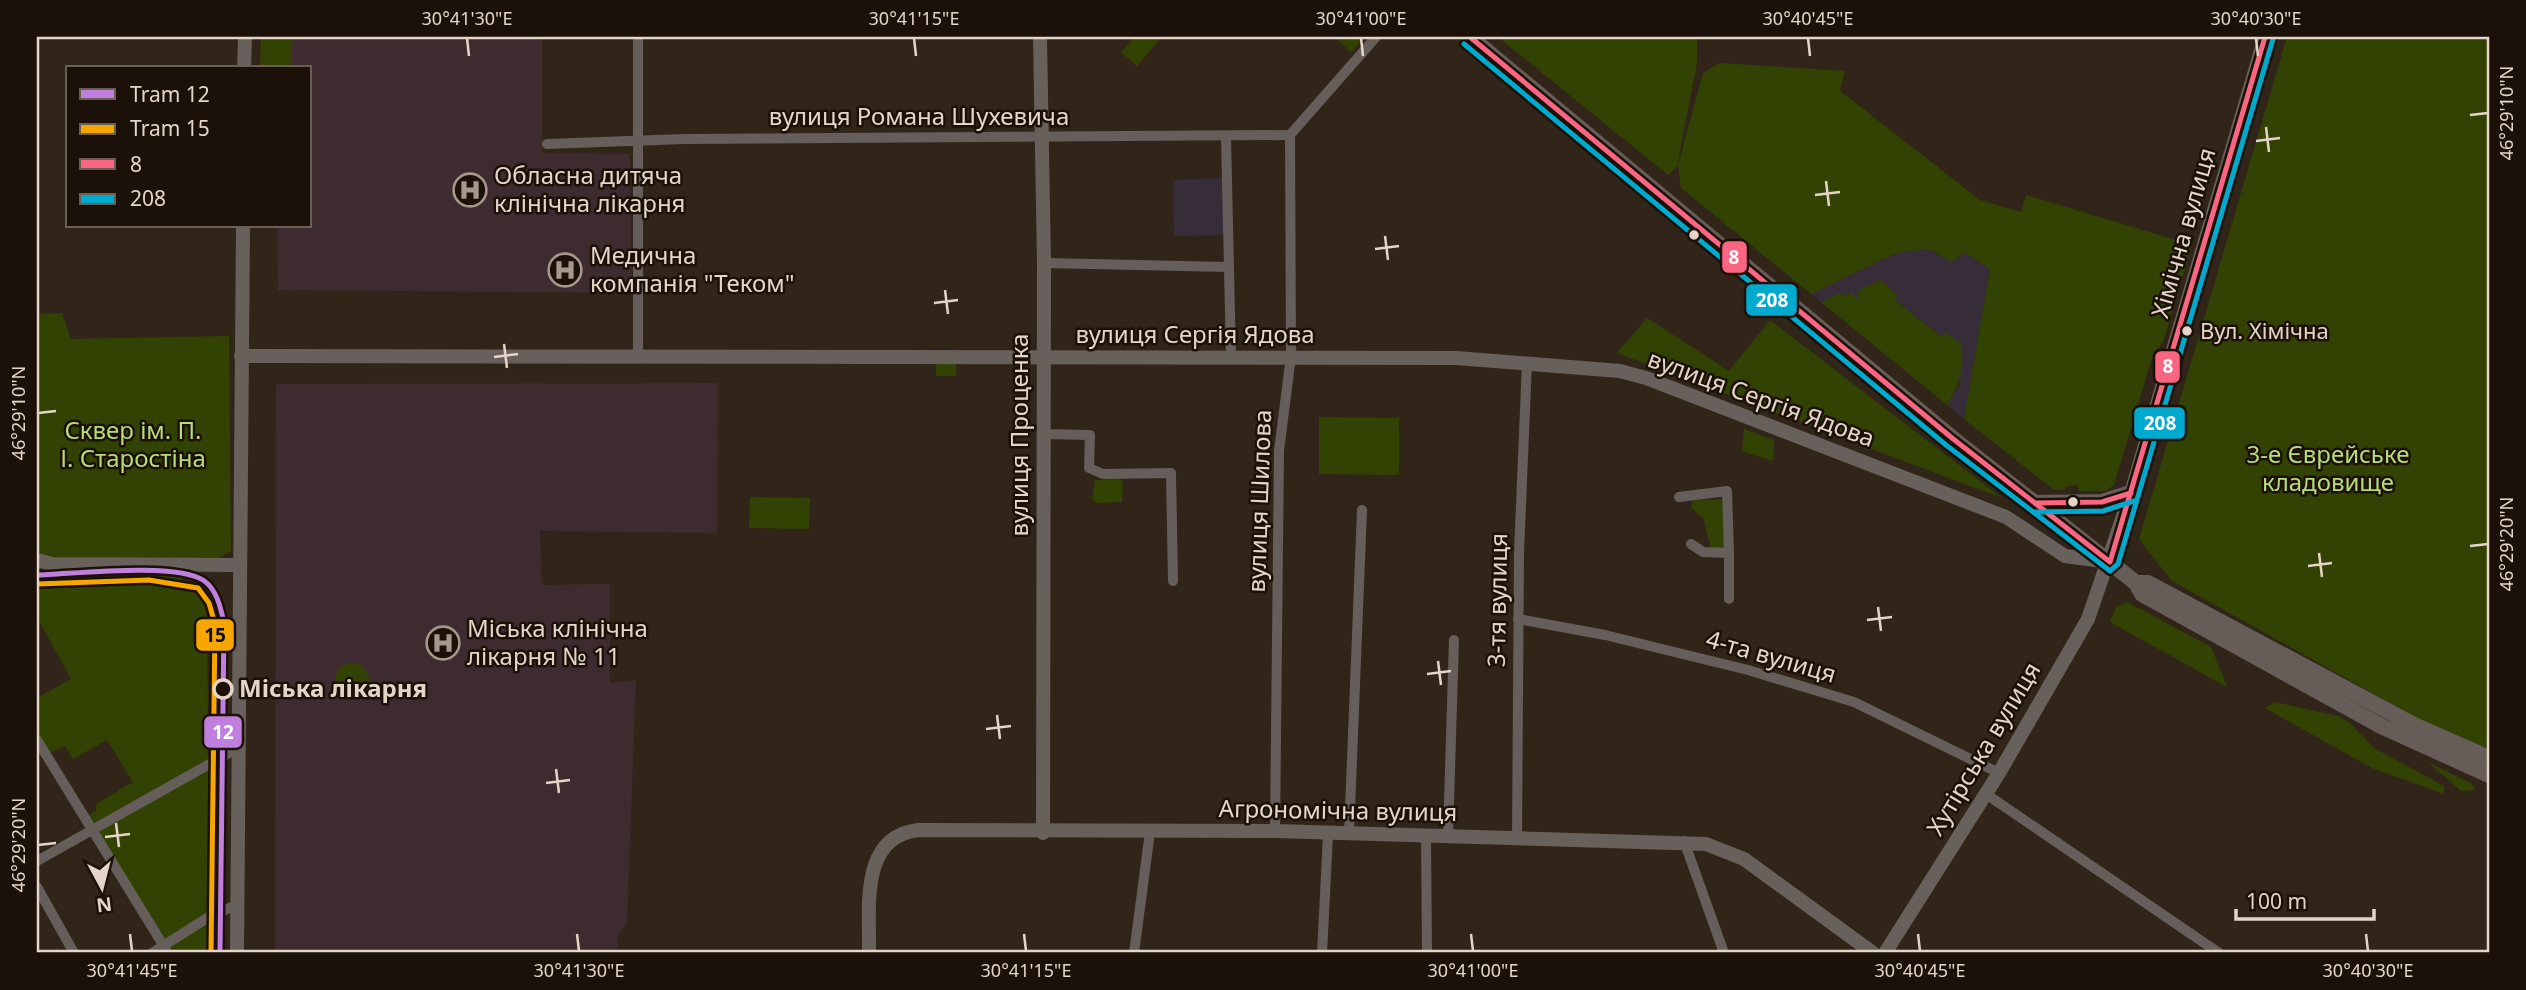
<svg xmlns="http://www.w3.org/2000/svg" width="2526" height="990" font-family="'Noto Sans',sans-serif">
<rect width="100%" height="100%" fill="#312519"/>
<g fill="#372d39">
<path d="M1224 178 1225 235 1174 236 1173 180Z"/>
<path d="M1929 249 1952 262 1964 252 1990 269 1964 419 1947 405 1960 385 1941 336 1895 300 1898 296 1857 292 1860 298 1855 300 1839 293 1821 302 1811 294 1896 253Z"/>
</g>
<g fill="#3e2b2f">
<path d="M276 37H542V153L630 154 632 293 278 290 277 226H310V68H276Z"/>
<path d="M718 383 717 533 540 531 542 585 610 584V683L636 680 627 923 617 937 619 948 604 953H275L276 384Z"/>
</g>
<g fill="#324203">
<path d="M261 37H293L291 68H260Z"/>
<path d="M1135 37H1162L1137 66 1121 52Z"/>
<path d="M1335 37H1365L1351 52Z"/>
<path d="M1498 37H1697V63L1677 166 1668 175Z"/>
<path d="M2287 37H2489V749L2442 732 2172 581 2139 539Z"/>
<path d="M1720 63 1845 71 1840 91 1980 200 2021 212 2026 195 2192 245 2163 343 2154 351 2114 485 2105 491H2079L2078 485 2066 486 2065 490 2053 489 1964 419 1990 269 1964 252 1952 262 1929 249 1896 253 1811 294 1681 188 1678 165 1703 73Z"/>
<path d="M1880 280 1898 296 1895 300 1940 336 1945 333 1961 343C1965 367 1960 385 1947 405L1821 302 1839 293 1845 296 1852 292 1856 299 1859 297 1857 291Z"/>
<path d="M62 313 71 339 229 336 231 551 213 561 56 558 37 554V314Z"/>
<path d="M1647 318 1729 371 1770 320 2002 498 1617 353Z"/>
<rect x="936" y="363" width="20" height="13"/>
<path d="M1319 417 1399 418V475L1319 474Z"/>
<path d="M1744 429 1774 440 1773 461 1742 451Z"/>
<path d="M1121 479 1123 483 1122 502 1097 503 1092 499 1095 480Z"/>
<path d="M750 497 810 498 809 529 749 528Z"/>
<path d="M1728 499 1729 549 1712 551 1703 518 1691 508 1693 500Z"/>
<path d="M178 576 203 595 207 616 210 953H175L86 817 96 811V804L133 782 107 740 73 759 65 746 46 755 37 739V698L71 679 37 617V579Z"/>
<path d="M2127 602 2211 647 2227 687 2110 622 2116 607Z"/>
<circle cx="352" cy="680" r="17"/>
<path d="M2275 702 2338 716 2350 723 2374 748 2444 786V794L2372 768 2265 708Z"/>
<path d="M2428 762 2472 784 2475 790 2461 791Z"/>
</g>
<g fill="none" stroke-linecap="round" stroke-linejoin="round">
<g stroke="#655e5a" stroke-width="10">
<path d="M1226 137 1231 356"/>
<path d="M547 144 684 139 1290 135"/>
<path d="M1044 263 1229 267"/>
<path d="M638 356V37"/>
<path d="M1043 434 1090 435 1089 468 1103 474 1171 473 1173 581"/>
<path d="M1679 497 1727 491 1729 553"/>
<path d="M1691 544 1703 552 1729 553V599"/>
<path d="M1518 619 1605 635 1748 670 1854 702 1999 773"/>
<path d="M37 740 168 953"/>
<path d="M1986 794 2219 953"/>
<path d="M1275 831 1279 451 1291 356 1290 135 1376 37"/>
<path d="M1349 834 1362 510"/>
<path d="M1448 835 1454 640"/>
<path d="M1426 837 1427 953"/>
<path d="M1517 838 1519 553 1527 362"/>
<path d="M1684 841 1724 953"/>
<path d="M37 861 238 748"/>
<path d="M37 887 74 953"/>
<path d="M152 953 212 915 237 905"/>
<path d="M1134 953 1150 832"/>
<path d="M1322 953 1328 835"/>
</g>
<g stroke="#68605a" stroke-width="14">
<path d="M1040 37 1044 263 1043 833"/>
<path d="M244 68 245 37"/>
<path d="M241 356 1456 358 1620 371 1646 378 2006 517 2065 556 2110 562"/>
<path d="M37 560 52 564 238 565"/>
<path d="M237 953 243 226"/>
<path d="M869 953C870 908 859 837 918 830L1275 831 1706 844 1744 859 1873 953"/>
<path d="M1885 953 1999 773 2088 619 2131 493 2265 37"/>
</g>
<g stroke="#675d58" stroke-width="16">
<path d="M1470 37 1952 438 2136 583 2142 594 2381 726 2489 775"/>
<path d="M2035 503 2102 502 2131 493"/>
<path d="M2136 583H2148L2414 725 2489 758"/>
</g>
<defs>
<g id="bus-1">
<path d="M1470 37 1952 438 2110 562 2265 37"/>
<path d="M2035 503 2102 502 2131 493"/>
</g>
<g id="bus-2">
<path d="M1464 44 1946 445 2110 571 2118 564 2273 39"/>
<path d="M2035 512 2103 511 2134 501"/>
</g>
</defs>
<use href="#bus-1" stroke="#1b1108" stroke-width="10"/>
<use href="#bus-2" stroke="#1b1108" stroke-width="10"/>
<use href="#bus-1" stroke="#fa6682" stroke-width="5"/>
<use href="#bus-2" stroke="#00a9ce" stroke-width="5"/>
<defs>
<path id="tram-1" d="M37 575C74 574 174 562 203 580 217 589 221 609 224 623L220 953"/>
<path id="tram-2" d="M37 584 149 580 198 588 209 603 215 624 211 953"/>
</defs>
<use href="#tram-1" stroke="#1b1108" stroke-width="10"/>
<use href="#tram-2" stroke="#1b1108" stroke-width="10"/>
<use href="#tram-1" stroke="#c07fdc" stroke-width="5"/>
<use href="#tram-2" stroke="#f7a600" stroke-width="5"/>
</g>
<path fill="none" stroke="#e4d5c8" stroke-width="2.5" d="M467 38 469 56M914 38 916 56M1361 38 1363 56M1808 38 1810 56M2256 38 2258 56M2470 115 2488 113M2266 127 2269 152M2256 141 2280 138M1826 181 1829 206M1815 195 1840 192M1385 236 1388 260M1375 249 1399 246M945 290 948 314M934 303 958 300M504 344 507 368M494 357 518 354M38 413 56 411M2470 546 2488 544M2319 553 2322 577M2308 566 2332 563M1878 607 1881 631M1867 620 1892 617M1438 661 1441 685M1427 674 1451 671M997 715 1000 739M986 729 1011 726M556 769 559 793M546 783 570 780M116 823 119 847M105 837 130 834M38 845 56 843M130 934 132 951M577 934 579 951M1024 934 1026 951M1471 934 1473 951M1918 934 1920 951M2366 934 2368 951"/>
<defs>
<symbol id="hospital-ring" viewBox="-11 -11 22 22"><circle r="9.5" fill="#1b1108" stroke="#a5978b" stroke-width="1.5"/><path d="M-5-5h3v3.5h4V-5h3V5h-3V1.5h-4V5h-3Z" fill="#a5978b"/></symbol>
</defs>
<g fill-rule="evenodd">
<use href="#hospital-ring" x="451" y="171" width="38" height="38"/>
<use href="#hospital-ring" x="546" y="251" width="38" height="38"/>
<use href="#hospital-ring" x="424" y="624" width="38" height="38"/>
</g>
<g fill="#e4d5c8" stroke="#1b1108" stroke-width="2.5">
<circle cx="1694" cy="235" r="6"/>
<circle cx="2187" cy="331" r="6"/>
<circle cx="2073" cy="502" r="6"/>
</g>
<circle fill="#1b1108" stroke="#e4d5c8" stroke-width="3.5" cx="223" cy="689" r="9"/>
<g text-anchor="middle" stroke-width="5" stroke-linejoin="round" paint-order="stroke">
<g font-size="22" fill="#e4d5c8" stroke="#1b1108" text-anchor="start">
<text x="2200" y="339">Вул. Хімічна</text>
</g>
<g font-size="24" fill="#e4d5c8" stroke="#1b1108">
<text x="919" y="125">вулиця Романа Шухевича</text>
<text transform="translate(2184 233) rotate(-74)" y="8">Хімічна вулиця</text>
<text x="1195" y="343">вулиця Сергія Ядова</text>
<text transform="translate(1761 399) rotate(20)" y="8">вулиця Сергія Ядова</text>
<text transform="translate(1020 435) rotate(-90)" y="8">вулиця Проценка</text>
<text transform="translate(1260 501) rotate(-88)" y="8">вулиця Шилова</text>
<text transform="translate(1498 600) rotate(-89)" y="8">3-тя вулиця</text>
<text transform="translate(1771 657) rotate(16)" y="8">4-та вулиця</text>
<text transform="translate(1984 749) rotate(-59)" y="8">Хутірська вулиця</text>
<text transform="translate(1338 811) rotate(1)" y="8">Агрономічна вулиця</text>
</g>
<g font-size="24" fill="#e4d5c8" stroke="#1b1108" text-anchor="start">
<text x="494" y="184">Обласна дитяча<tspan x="494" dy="28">клінічна лікарня</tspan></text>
<text x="590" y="264">Медична<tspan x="590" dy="28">компанія "Теком"</tspan></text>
<text x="467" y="637">Міська клінічна<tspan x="467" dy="28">лікарня № 11</tspan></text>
</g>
<g font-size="24" fill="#b6db79" stroke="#1b1108">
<text x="133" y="439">Сквер ім. П.<tspan x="133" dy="28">І. Старостіна</tspan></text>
<text x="2328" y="463">3-е Єврейське<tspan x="2328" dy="28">кладовище</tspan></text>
</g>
<g font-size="24" font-weight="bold" fill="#e4d5c8" stroke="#1b1108" text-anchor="start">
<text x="239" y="697">Міська лікарня</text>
</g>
</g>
<g stroke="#1b1108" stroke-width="2.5">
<rect x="1721" y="240" width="27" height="34" rx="7" fill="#fa6682"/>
<rect x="1745" y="283" width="53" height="34" rx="7" fill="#00a9ce"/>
<rect x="2154" y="350" width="27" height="34" rx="7" fill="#fa6682"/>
<rect x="2133" y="406" width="53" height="34" rx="7" fill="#00a9ce"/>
<rect x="195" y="618" width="40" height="34" rx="7" fill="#f7a600"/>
<rect x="203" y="715" width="40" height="34" rx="7" fill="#c07fdc"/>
</g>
<g font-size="19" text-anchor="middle" font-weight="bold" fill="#fff">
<text x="1734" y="264">8</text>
<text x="1772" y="307">208</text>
<text x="2168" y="373">8</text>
<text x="2160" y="430">208</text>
<text x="223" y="739">12</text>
</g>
<g font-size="19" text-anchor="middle" font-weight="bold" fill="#111">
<text x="215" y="642">15</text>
</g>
<rect width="2526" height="990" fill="none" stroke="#1b1108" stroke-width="77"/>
<rect x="66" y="66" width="245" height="161" fill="#1b1108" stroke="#6b5f55" stroke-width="2"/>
<rect x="80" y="89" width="35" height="10" fill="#c07fdc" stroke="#6b5f55" stroke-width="2"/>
<text x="130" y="102" font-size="21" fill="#e4d5c8">Tram 12</text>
<rect x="80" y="124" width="35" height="10" fill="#f7a600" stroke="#6b5f55" stroke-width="2"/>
<text x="130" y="136" font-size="21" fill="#e4d5c8">Tram 15</text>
<rect x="80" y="159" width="35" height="10" fill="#fa6682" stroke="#6b5f55" stroke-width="2"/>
<text x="130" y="172" font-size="21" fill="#e4d5c8">8</text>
<rect x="80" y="194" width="35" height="10" fill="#00a9ce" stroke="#6b5f55" stroke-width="2"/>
<text x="130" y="206" font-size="21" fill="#e4d5c8">208</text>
<g transform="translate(102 888) rotate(173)" stroke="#1b1108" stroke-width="5" paint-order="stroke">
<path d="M0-5L12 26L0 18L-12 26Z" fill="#e4d5c8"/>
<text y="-10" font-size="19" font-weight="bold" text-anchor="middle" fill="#e4d5c8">N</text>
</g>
<path d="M2236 909v10h138v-10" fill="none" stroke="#e4d5c8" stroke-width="3.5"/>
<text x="2246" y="909" font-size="21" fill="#e4d5c8" stroke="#1b1108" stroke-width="5" paint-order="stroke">100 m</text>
<rect x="38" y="38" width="2450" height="913" fill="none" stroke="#e4d5c8" stroke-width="2.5"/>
<g font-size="18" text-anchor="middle" fill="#e4d5c8">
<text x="467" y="25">30°41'30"E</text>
<text x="914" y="25">30°41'15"E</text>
<text x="1361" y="25">30°41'00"E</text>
<text x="1808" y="25">30°40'45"E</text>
<text x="2256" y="25">30°40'30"E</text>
<text transform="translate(2507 113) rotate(-90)" y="6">46°29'10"N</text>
<text transform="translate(19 413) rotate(-90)" y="6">46°29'10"N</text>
<text transform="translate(2507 544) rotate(-90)" y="6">46°29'20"N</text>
<text transform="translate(19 845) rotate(-90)" y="6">46°29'20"N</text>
<text x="132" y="977">30°41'45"E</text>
<text x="579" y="977">30°41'30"E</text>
<text x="1026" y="977">30°41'15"E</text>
<text x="1473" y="977">30°41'00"E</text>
<text x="1920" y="977">30°40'45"E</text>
<text x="2368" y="977">30°40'30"E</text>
</g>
</svg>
